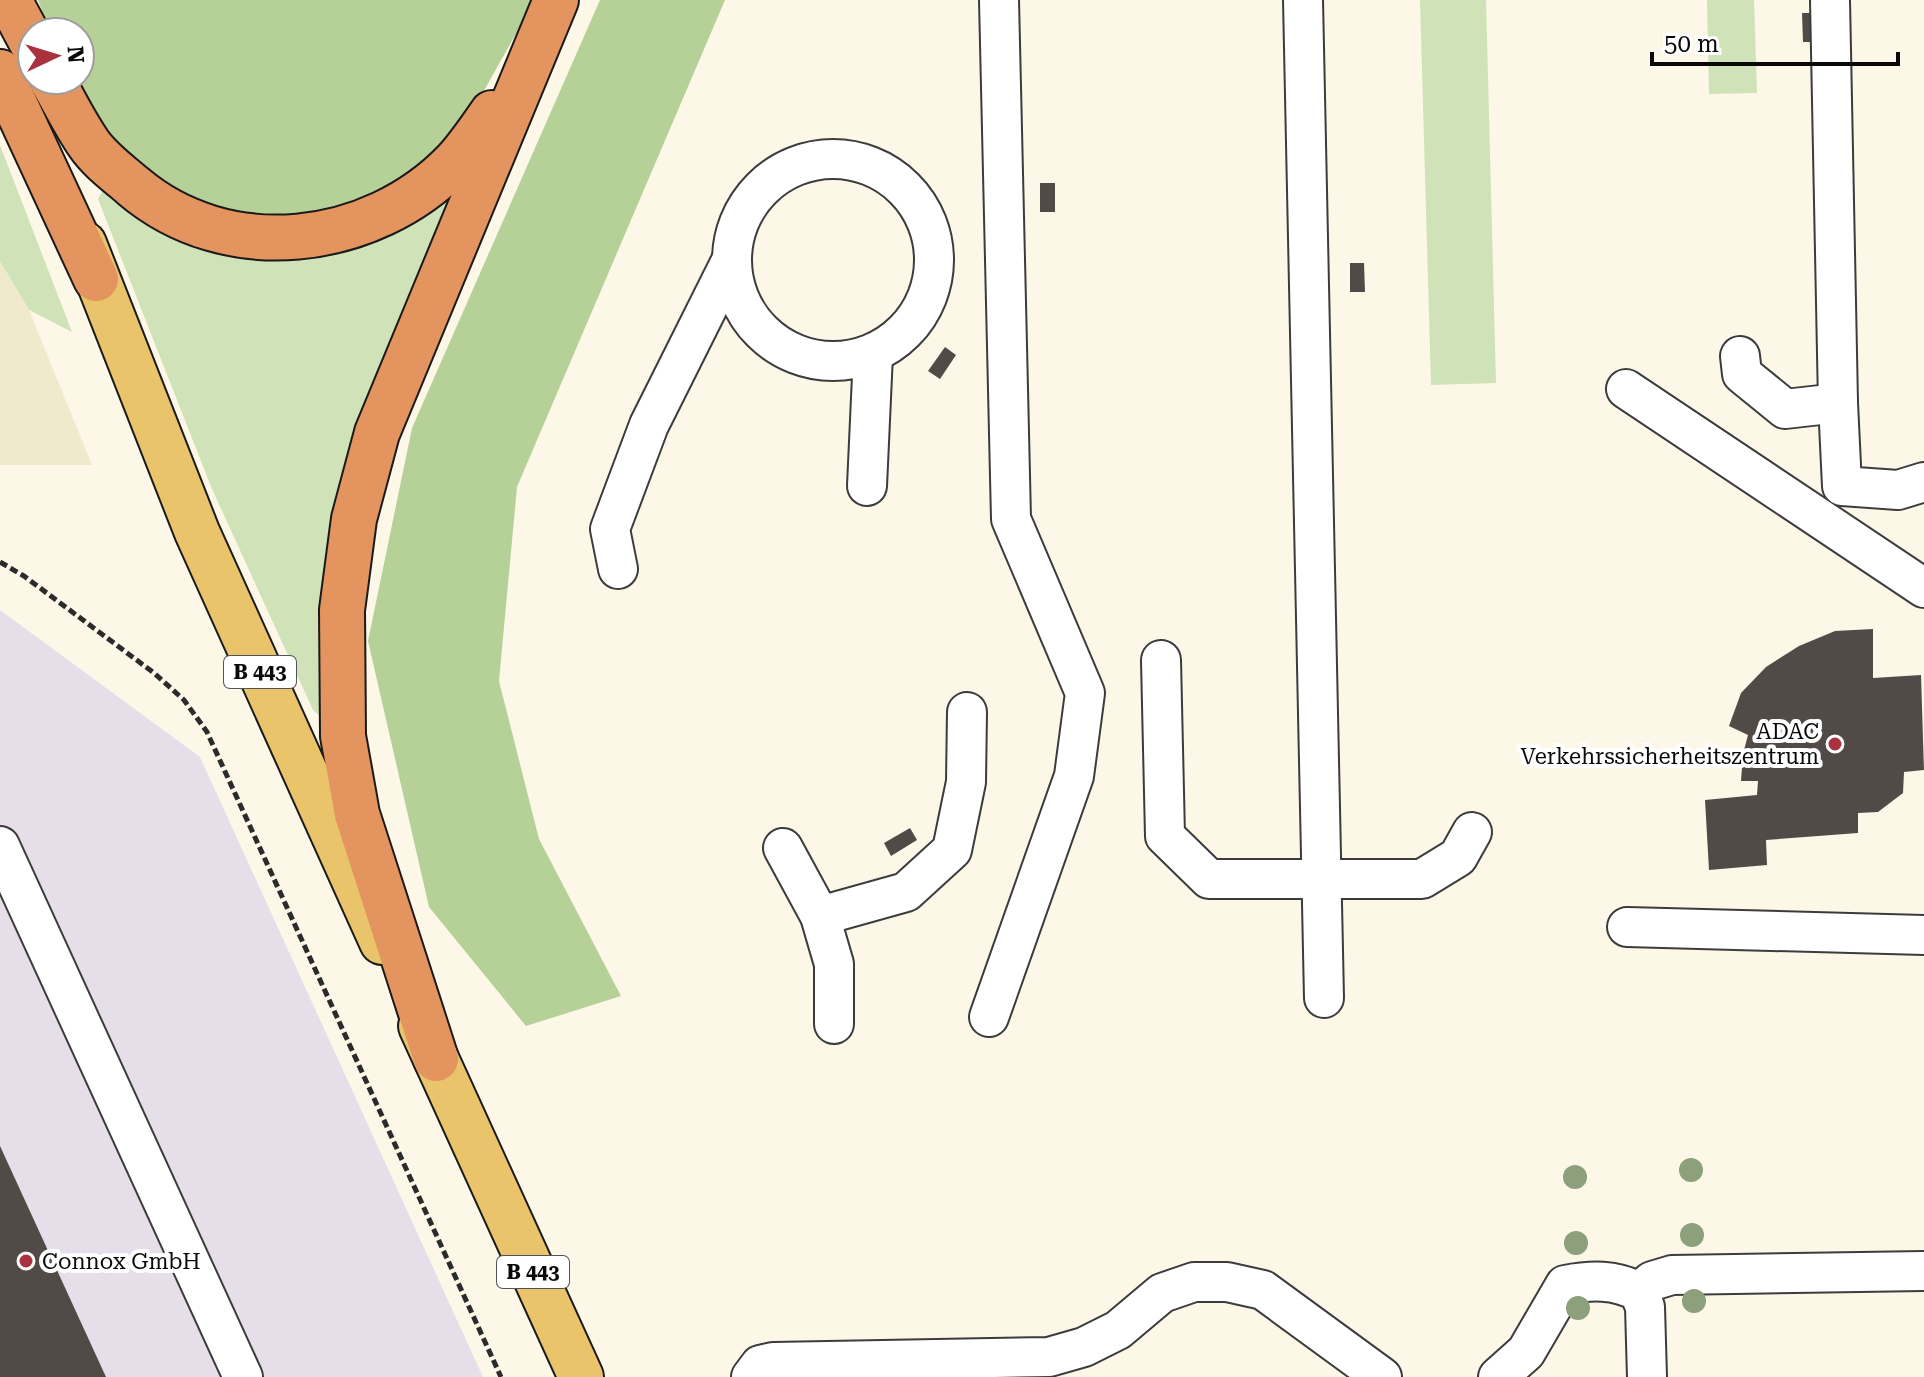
<svg xmlns="http://www.w3.org/2000/svg" width="1924" height="1377" font-family="'Roboto Serif',serif">
<rect width="100%" height="100%" fill="#fdf7e8"/>
<path fill="#e6dee8" d="M0 610 200 757 483 1377H0Z"/>
<path fill="#efeacc" d="M0 261 29 310 92 465H0Z"/>
<g fill="#d0e2b7">
<path d="M1420 0H1486L1496 383 1431 385Z"/>
<path d="M1707 0H1754L1757 93 1709 94Z"/>
<path d="M490 117 377 433 343 736 313 710 212 489 98 199 114 169 299 238Z"/>
<path d="M0 145 72 332 29 310 0 261Z"/>
</g>
<g fill="#b5d198">
<path d="M38 0H532L523 21 481 96 431 161 369 200 288 217 230 212 157 184 115 142 76 80H80V32H50Z"/>
<path d="M600 0H725L517 487 499 681 539 839 621 996 526 1026 429 907 368 641 412 428Z"/>
</g>
<g fill="#514a47">
<path d="M1802 13H1818L1817 42H1803Z"/>
<rect x="1040" y="183" width="15" height="29"/>
<path d="M1350 263H1364L1365 292H1350Z"/>
<path d="M945 347 956 355 940 379 928 371Z"/>
<path d="M1873 629V678L1921 675 1924 770 1904 772 1903 793 1878 812 1858 813V833L1766 840 1767 865 1709 870 1705 800 1757 795 1758 781H1741L1743 754 1748 735 1729 726 1741 693 1766 667 1799 646 1835 631Z"/>
<path d="M910 828 917 840 891 856 884 843Z"/>
<path d="M0 1146 106 1377H0Z"/>
</g>
<g fill="none" stroke-linecap="round" stroke-linejoin="round">
<defs>
<g id="minor">
<path d="M1303 0 1324 998"/>
<path d="M1830 0 1838 403 1842 486 1898 490 1924 482"/>
<circle cx="833" cy="260" r="101"/>
<path d="M1740 356 1742 374 1785 409 1838 403"/>
<path d="M1626 389 1924 588"/>
<path d="M867 486 873 354"/>
<path d="M618 569 610 529 649 425 731 261"/>
<path d="M1161 660 1165 836 1209 879H1422L1458 857 1472 832"/>
<path d="M0 846 243 1377"/>
<path d="M783 848 820 916 834 964V1024"/>
<path d="M820 916 906 892 952 850 966 782 967 712"/>
<path d="M1627 927 1924 935"/>
<path d="M989 1017 1074 776 1085 693 1011 519 999 0"/>
<path d="M1639 1292 1652 1281 1672 1275 1924 1271"/>
<path d="M751 1377 760 1365 773 1362 1049 1357 1084 1347 1118 1330 1162 1293 1194 1282H1227L1263 1290 1382 1377"/>
<path d="M1498 1377 1526 1352 1565 1285C1591 1280 1615 1279 1639 1292L1645 1307 1647 1377"/>
</g>
<g id="major">
<path d="M84 244 197 532 382 942"/>
<path d="M421 1026 581 1377"/>
</g>
<g id="highway">
<path d="M9 0 32 43"/>
<path d="M0 72 96 279"/>
<path d="M52 80C64 101 75 124 89 144 100 160 118 173 133 186 227 266 371 249 455 162 468 148 481 129 492 113"/>
<path d="M436 1059 357 814 343 736 342 610 354 519 377 433 556 0"/>
</g>
</defs>
<use href="#minor" stroke="#3c3c3c" stroke-width="42"/>
<use href="#major" stroke="#1a1a1a" stroke-width="48"/>
<use href="#highway" stroke="#1a1a1a" stroke-width="48"/>
<path stroke="#2b2b2b" stroke-width="5" stroke-dasharray="8 4" stroke-linecap="butt" d="M0 562 24 576 154 673 184 700 207 732 501 1377"/>
<use href="#minor" stroke="#fff" stroke-width="38"/>
<use href="#major" stroke="#eac46b" stroke-width="44"/>
<use href="#highway" stroke="#e4945e" stroke-width="44"/>
</g>
<g fill="#8ca07b">
<circle cx="1691" cy="1170" r="12"/>
<circle cx="1575" cy="1177" r="12"/>
<circle cx="1692" cy="1235" r="12"/>
<circle cx="1576" cy="1243" r="12"/>
<circle cx="1694" cy="1301" r="12"/>
<circle cx="1578" cy="1308" r="12"/>
</g>
<g fill="#a9323e" stroke="#fff" stroke-width="3">
<circle cx="1835" cy="744" r="8"/>
<circle cx="26" cy="1261" r="8"/>
</g>
<g text-anchor="middle" stroke-width="8" stroke-linejoin="round" paint-order="stroke">
<g fill="#fff" stroke="#535353" stroke-width="2">
<rect x="224" y="656" width="72" height="32" rx="6"/>
<rect x="497" y="1256" width="72" height="32" rx="6"/>
</g>
<g font-size="20" font-weight="bold" fill="#090909">
<text x="260" y="679">B 443</text>
<text x="533" y="1279">B 443</text>
</g>
<g font-size="22" fill="#090909" stroke="#fff" text-anchor="end">
<text x="1819" y="739">ADAC<tspan x="1819" dy="25">Verkehrssicherheitszentrum</tspan></text>
<text x="42" y="1269" text-anchor="start">Connox GmbH</text>
</g>
</g>
<g transform="translate(56 56) rotate(86)"><circle r="38" fill="#ffffff" stroke="#9d9d9d" stroke-width="2"/>
<path d="M0-6L14 30L0 20L-14 30Z" fill="#a9323e"/>
<text y="-12" font-size="22" font-weight="bold" text-anchor="middle" fill="#090909">N</text>
</g>
<path d="M1652 52v12h246v-12" fill="none" stroke="#090909" stroke-width="4"/>
<text x="1664" y="52" font-size="24" fill="#090909" stroke="#ffffff" stroke-width="6" paint-order="stroke">50 m</text>
</svg>
